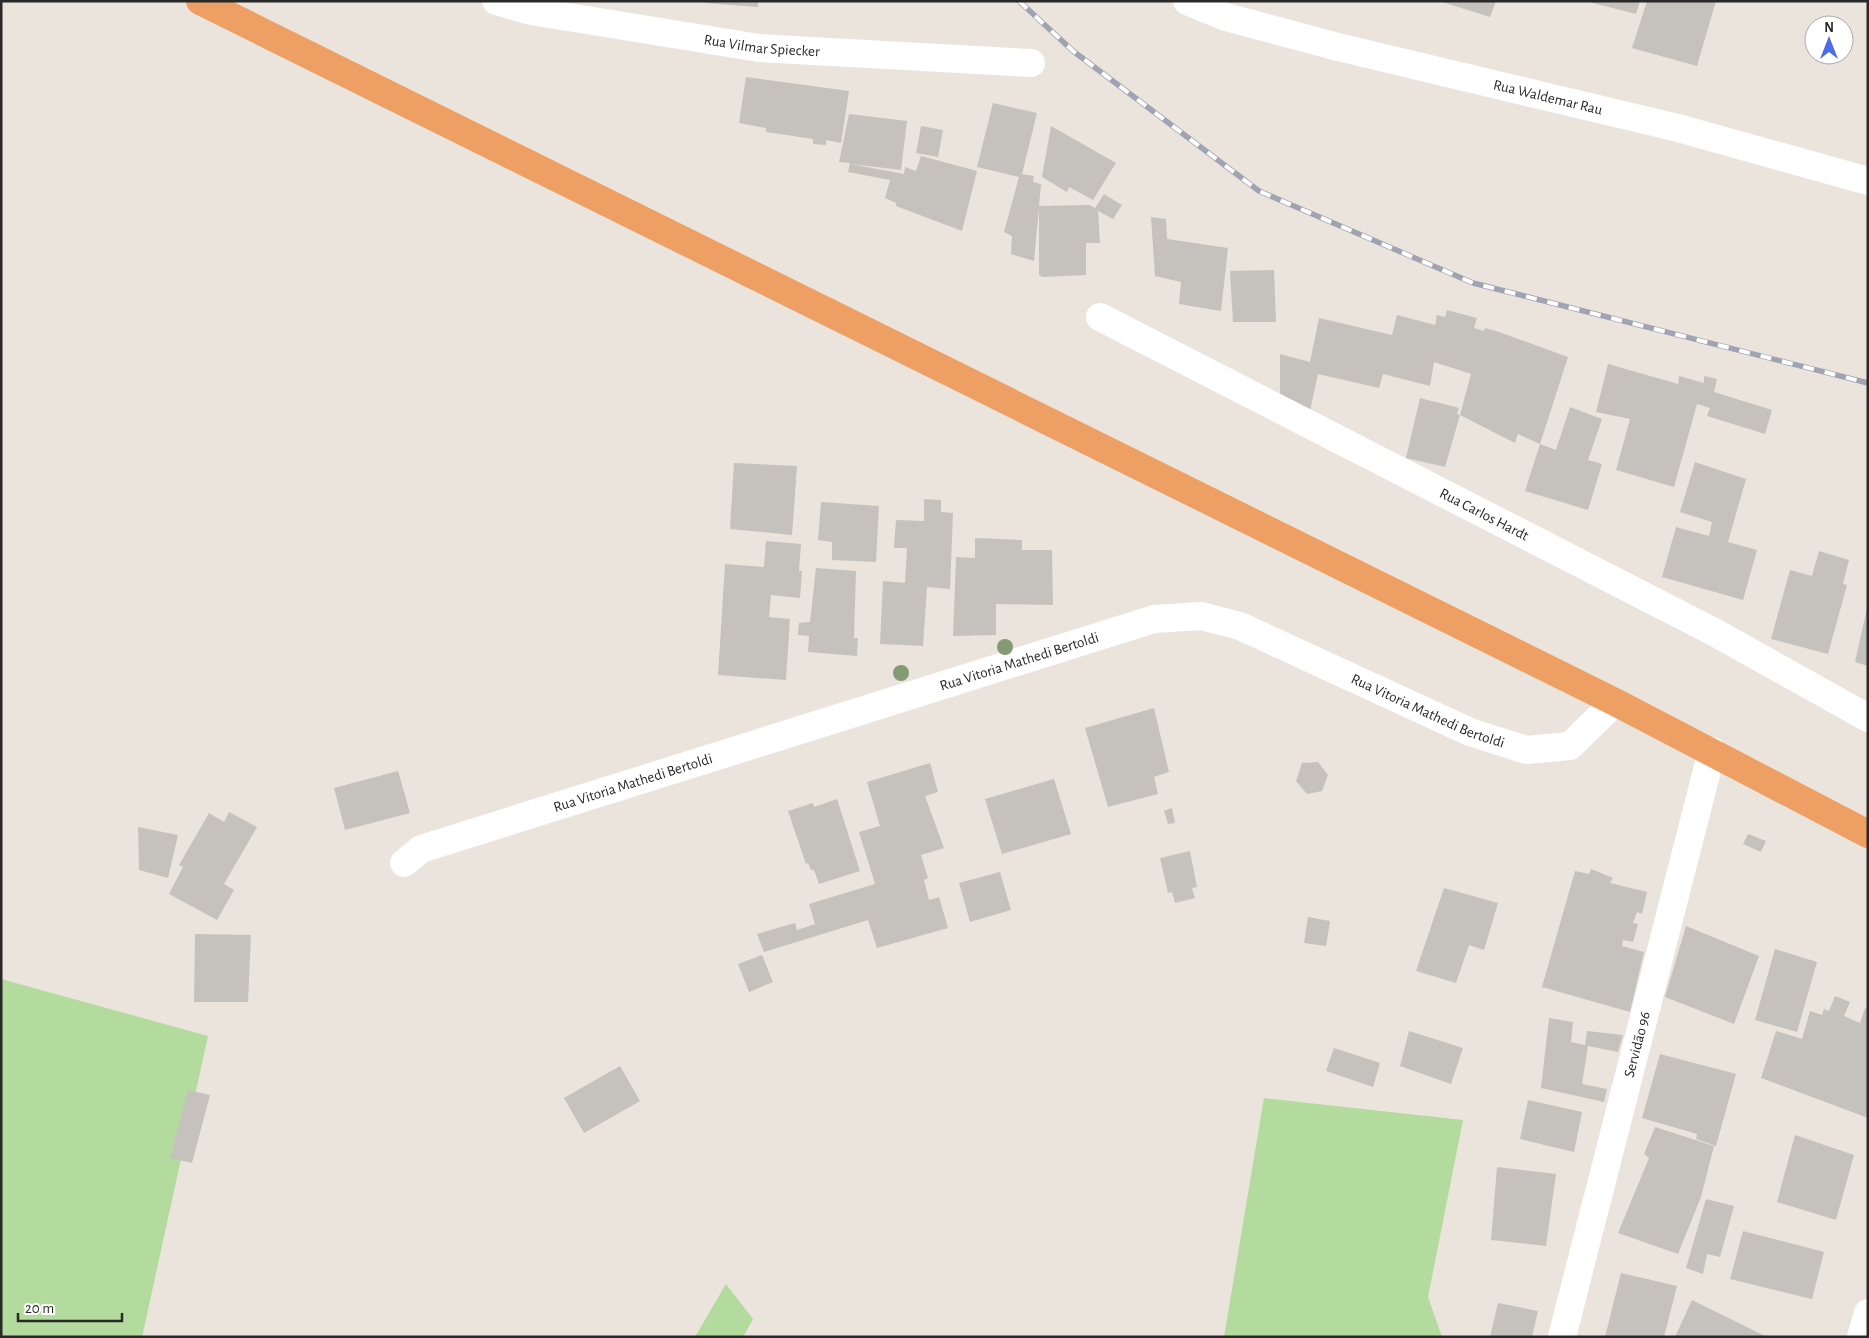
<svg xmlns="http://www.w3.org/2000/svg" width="1869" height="1338" font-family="'Alegreya Sans',sans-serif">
<rect width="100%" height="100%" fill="#eae4dc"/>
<g fill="#b3db9e">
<path d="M1 979 208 1036 142 1337H1Z"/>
<path d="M1264 1098 1463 1120 1428 1297 1442 1337H1224Z"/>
<path d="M726 1284 753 1319 743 1337H695Z"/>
</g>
<g fill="#c5c1bc">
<path d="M705 1H758V7L705 3Z"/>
<path d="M1439 1H1496L1490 17Z"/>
<path d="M1585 1H1640L1636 14Z"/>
<path d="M1647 1H1716L1697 66 1632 48Z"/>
<path d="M746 77 849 91 841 143 826 140V145L813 144V139L766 132V128L739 123Z"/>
<path d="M993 103 1037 113 1022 174 1034 176 1033 182 1041 184 1039 206 1089 205 1095 208 1104 194 1122 205 1113 219 1098 211 1100 243H1086V275L1043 277 1039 275V208L1034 261 1011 254 1012 236 1004 232 1019 177 977 167Z"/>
<path d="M849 114 907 121 901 170 851 164 904 174 905 167 916 171 921 156 977 171 962 231 896 206V203L885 198 890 180 848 172 850 163 839 162Z"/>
<path d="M921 126 943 130 938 157 916 153Z"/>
<path d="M1051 126 1116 163 1093 200 1069 187 1067 192 1042 177Z"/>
<path d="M1151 217 1166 219 1167 239 1228 248 1221 311 1179 304 1181 282 1155 276Z"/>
<path d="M1274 270 1276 322H1233L1230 271Z"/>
<path d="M1447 310 1477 318 1474 328 1484 331 1485 328 1496 331 1568 357 1540 444 1518 434 1515 443 1460 415 1471 374 1434 362 1430 386 1383 374 1379 388 1318 374 1310 411 1280 395V354L1310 362 1319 318 1392 335 1397 315 1435 325 1437 315 1445 317Z"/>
<path d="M1608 364 1678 384 1679 376 1704 383V376L1717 379 1714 392 1772 410 1765 434 1707 416 1710 408 1697 404 1674 487 1616 470 1630 419 1596 412Z"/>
<path d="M1420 398 1459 408 1457 414 1460 415 1445 467 1406 458Z"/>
<path d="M1570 407 1602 419 1588 460 1602 464 1588 510 1525 491 1540 444 1556 450Z"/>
<path d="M1695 462 1746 479 1728 542 1757 550 1743 600 1662 577 1676 527 1709 536 1712 522 1680 512Z"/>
<path d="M734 463 797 466 792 535 730 529Z"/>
<path d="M924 499 941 500V512L953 513 950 589 927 587 923 646 880 644 883 581 905 583 907 548H894L896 520 924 521Z"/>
<path d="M821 502 879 506 876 562 832 560V542L818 540Z"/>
<path d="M975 538 1022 540V550H1052L1053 605 996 604V635L953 636 956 557 975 558Z"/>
<path d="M766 541 801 544 799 571H802L800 598 771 595 769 617 790 619 786 680 718 675 725 564 764 567Z"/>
<path d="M1819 551 1849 560 1843 584 1847 585 1828 654 1771 639 1790 570 1812 576Z"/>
<path d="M816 568 856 571 854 638H858L857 656 808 652 809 636 798 635 799 623 810 622Z"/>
<path d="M1867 608H1868V666L1855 662Z"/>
<path d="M1154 708 1169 772 1154 777 1158 794 1108 807 1085 728Z"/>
<path d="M1318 762 1328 775 1322 791 1307 794 1296 781 1302 763Z"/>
<path d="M930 763 938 792 925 796 944 848 921 855 928 878 924 880 929 900 939 897 948 928 877 948 868 920 764 952 757 934 795 923 797 930 815 924 809 904 875 884 859 832 880 826 867 782Z"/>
<path d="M398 771 410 813 345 830 334 788Z"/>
<path d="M1054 779 1071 834 1002 854 985 799Z"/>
<path d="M837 799 860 871 819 884 814 870H811L808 863 806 864 788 811 813 803 814 807Z"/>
<path d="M1172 808 1175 823 1168 824 1164 811Z"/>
<path d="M229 812 257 827 224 884 234 890 217 920 169 894 183 867 179 865 209 813 224 822Z"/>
<path d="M138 827 178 835 168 878 139 870Z"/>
<path d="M1748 834 1766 841 1761 852 1743 844Z"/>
<path d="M1190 851 1197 887 1192 888 1195 898 1175 903 1172 892 1168 893 1160 858Z"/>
<path d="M1591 869 1613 878 1610 883 1647 892 1642 914 1637 912 1633 923 1638 924 1633 942 1623 940 1622 946 1644 952 1630 1012 1542 987 1575 871 1589 874Z"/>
<path d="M1000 872 1011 910 970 922 959 883Z"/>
<path d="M1444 888 1498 903 1484 950 1469 945 1456 983 1416 971Z"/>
<path d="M1308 917 1330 921 1326 946 1304 943Z"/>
<path d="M1686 926 1759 956 1734 1024 1665 997Z"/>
<path d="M195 934 251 935 248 1002H194Z"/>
<path d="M1775 949 1817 962 1797 1032 1755 1020Z"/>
<path d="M762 955 773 982 749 992 738 964Z"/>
<path d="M1835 996 1850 1002 1844 1016 1860 1023 1865 1008 1868 1009V1118L1761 1078 1776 1031 1802 1039 1810 1011 1822 1015 1824 1009 1829 1011Z"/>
<path d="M1549 1018 1573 1022 1571 1042 1585 1045 1587 1031 1623 1035 1618 1052 1588 1046 1582 1084 1607 1089 1604 1102 1541 1088Z"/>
<path d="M1409 1031 1463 1048 1451 1084 1400 1066Z"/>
<path d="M1334 1048 1380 1063 1373 1087 1326 1071Z"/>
<path d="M1660 1054 1736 1074 1716 1146 1696 1139 1697 1134 1642 1118Z"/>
<path d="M620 1066 640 1101 584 1133 564 1098Z"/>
<path d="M188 1090 210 1095 192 1163 170 1158Z"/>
<path d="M1528 1100 1582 1112 1574 1152 1520 1139Z"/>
<path d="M1655 1127 1714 1146 1701 1197 1678 1254 1618 1233 1649 1158 1644 1154Z"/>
<path d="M1795 1135 1854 1155 1836 1220 1777 1202Z"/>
<path d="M1497 1167 1556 1174 1546 1246 1491 1240Z"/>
<path d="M1706 1199 1734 1206 1720 1257 1707 1254 1703 1274 1686 1268Z"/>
<path d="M1743 1231 1824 1252 1812 1299 1730 1279Z"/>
<path d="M1621 1273 1677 1286 1664 1337H1605Z"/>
<path d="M1692 1300 1767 1337H1675Z"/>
<path d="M1498 1303 1538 1311 1532 1337H1490Z"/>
</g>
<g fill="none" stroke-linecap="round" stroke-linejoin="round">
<g stroke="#fff" stroke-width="28">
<path id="s1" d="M496 1 531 11 759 48 1031 63"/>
<path id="s2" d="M1187 1 1226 17 1338 47 1678 128 1868 181"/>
<path id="s3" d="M1100 317 1714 632 1868 718"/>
<path id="s4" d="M404 863 421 849 1154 619 1201 616 1240 626 1470 732 1526 750 1570 746 1615 702"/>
<path id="s5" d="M1562 1337 1712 751"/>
<path d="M1861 1337 1868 1313"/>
</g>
<path stroke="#ed9f64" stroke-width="28" d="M200 1 1615 702 1868 834"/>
<defs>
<path id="rail" d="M1019 1 1073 51 1259 191 1473 283 1868 383"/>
</defs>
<use href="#rail" stroke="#a0a3b1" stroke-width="5.5"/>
<use href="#rail" stroke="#fff" stroke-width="4" stroke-dasharray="11" stroke-linecap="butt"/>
</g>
<g fill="#839a75">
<circle cx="1005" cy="647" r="8"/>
<circle cx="901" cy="673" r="8"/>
</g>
<g text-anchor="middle" stroke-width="4.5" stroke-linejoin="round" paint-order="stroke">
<g font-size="15" fill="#292929" stroke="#fff">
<text dy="5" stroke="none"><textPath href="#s1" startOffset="270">Rua Vilmar Spiecker</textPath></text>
<text dy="5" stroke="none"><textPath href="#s2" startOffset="374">Rua Waldemar Rau</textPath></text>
<text dy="5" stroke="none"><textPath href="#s3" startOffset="432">Rua Carlos Hardt</textPath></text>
<text dy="5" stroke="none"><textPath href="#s4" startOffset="649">Rua Vitoria Mathedi Bertoldi</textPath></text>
<text dy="5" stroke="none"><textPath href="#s4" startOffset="1084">Rua Vitoria Mathedi Bertoldi</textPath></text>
<text dy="5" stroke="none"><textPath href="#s4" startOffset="244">Rua Vitoria Mathedi Bertoldi</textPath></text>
<text dy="5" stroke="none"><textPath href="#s5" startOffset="302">Servidão 96</textPath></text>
</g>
</g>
<rect width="1869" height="1338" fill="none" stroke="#292929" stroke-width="5"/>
<g transform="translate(1829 40)"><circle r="24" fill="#ffffff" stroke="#a9a9a9"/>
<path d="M0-4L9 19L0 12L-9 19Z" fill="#4d6ae7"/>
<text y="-8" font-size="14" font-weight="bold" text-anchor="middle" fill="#292929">N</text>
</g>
<path d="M18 1313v8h104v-8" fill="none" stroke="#292929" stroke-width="2.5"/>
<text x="25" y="1313" font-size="15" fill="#292929" stroke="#ffffff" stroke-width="4" paint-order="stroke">20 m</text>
</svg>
